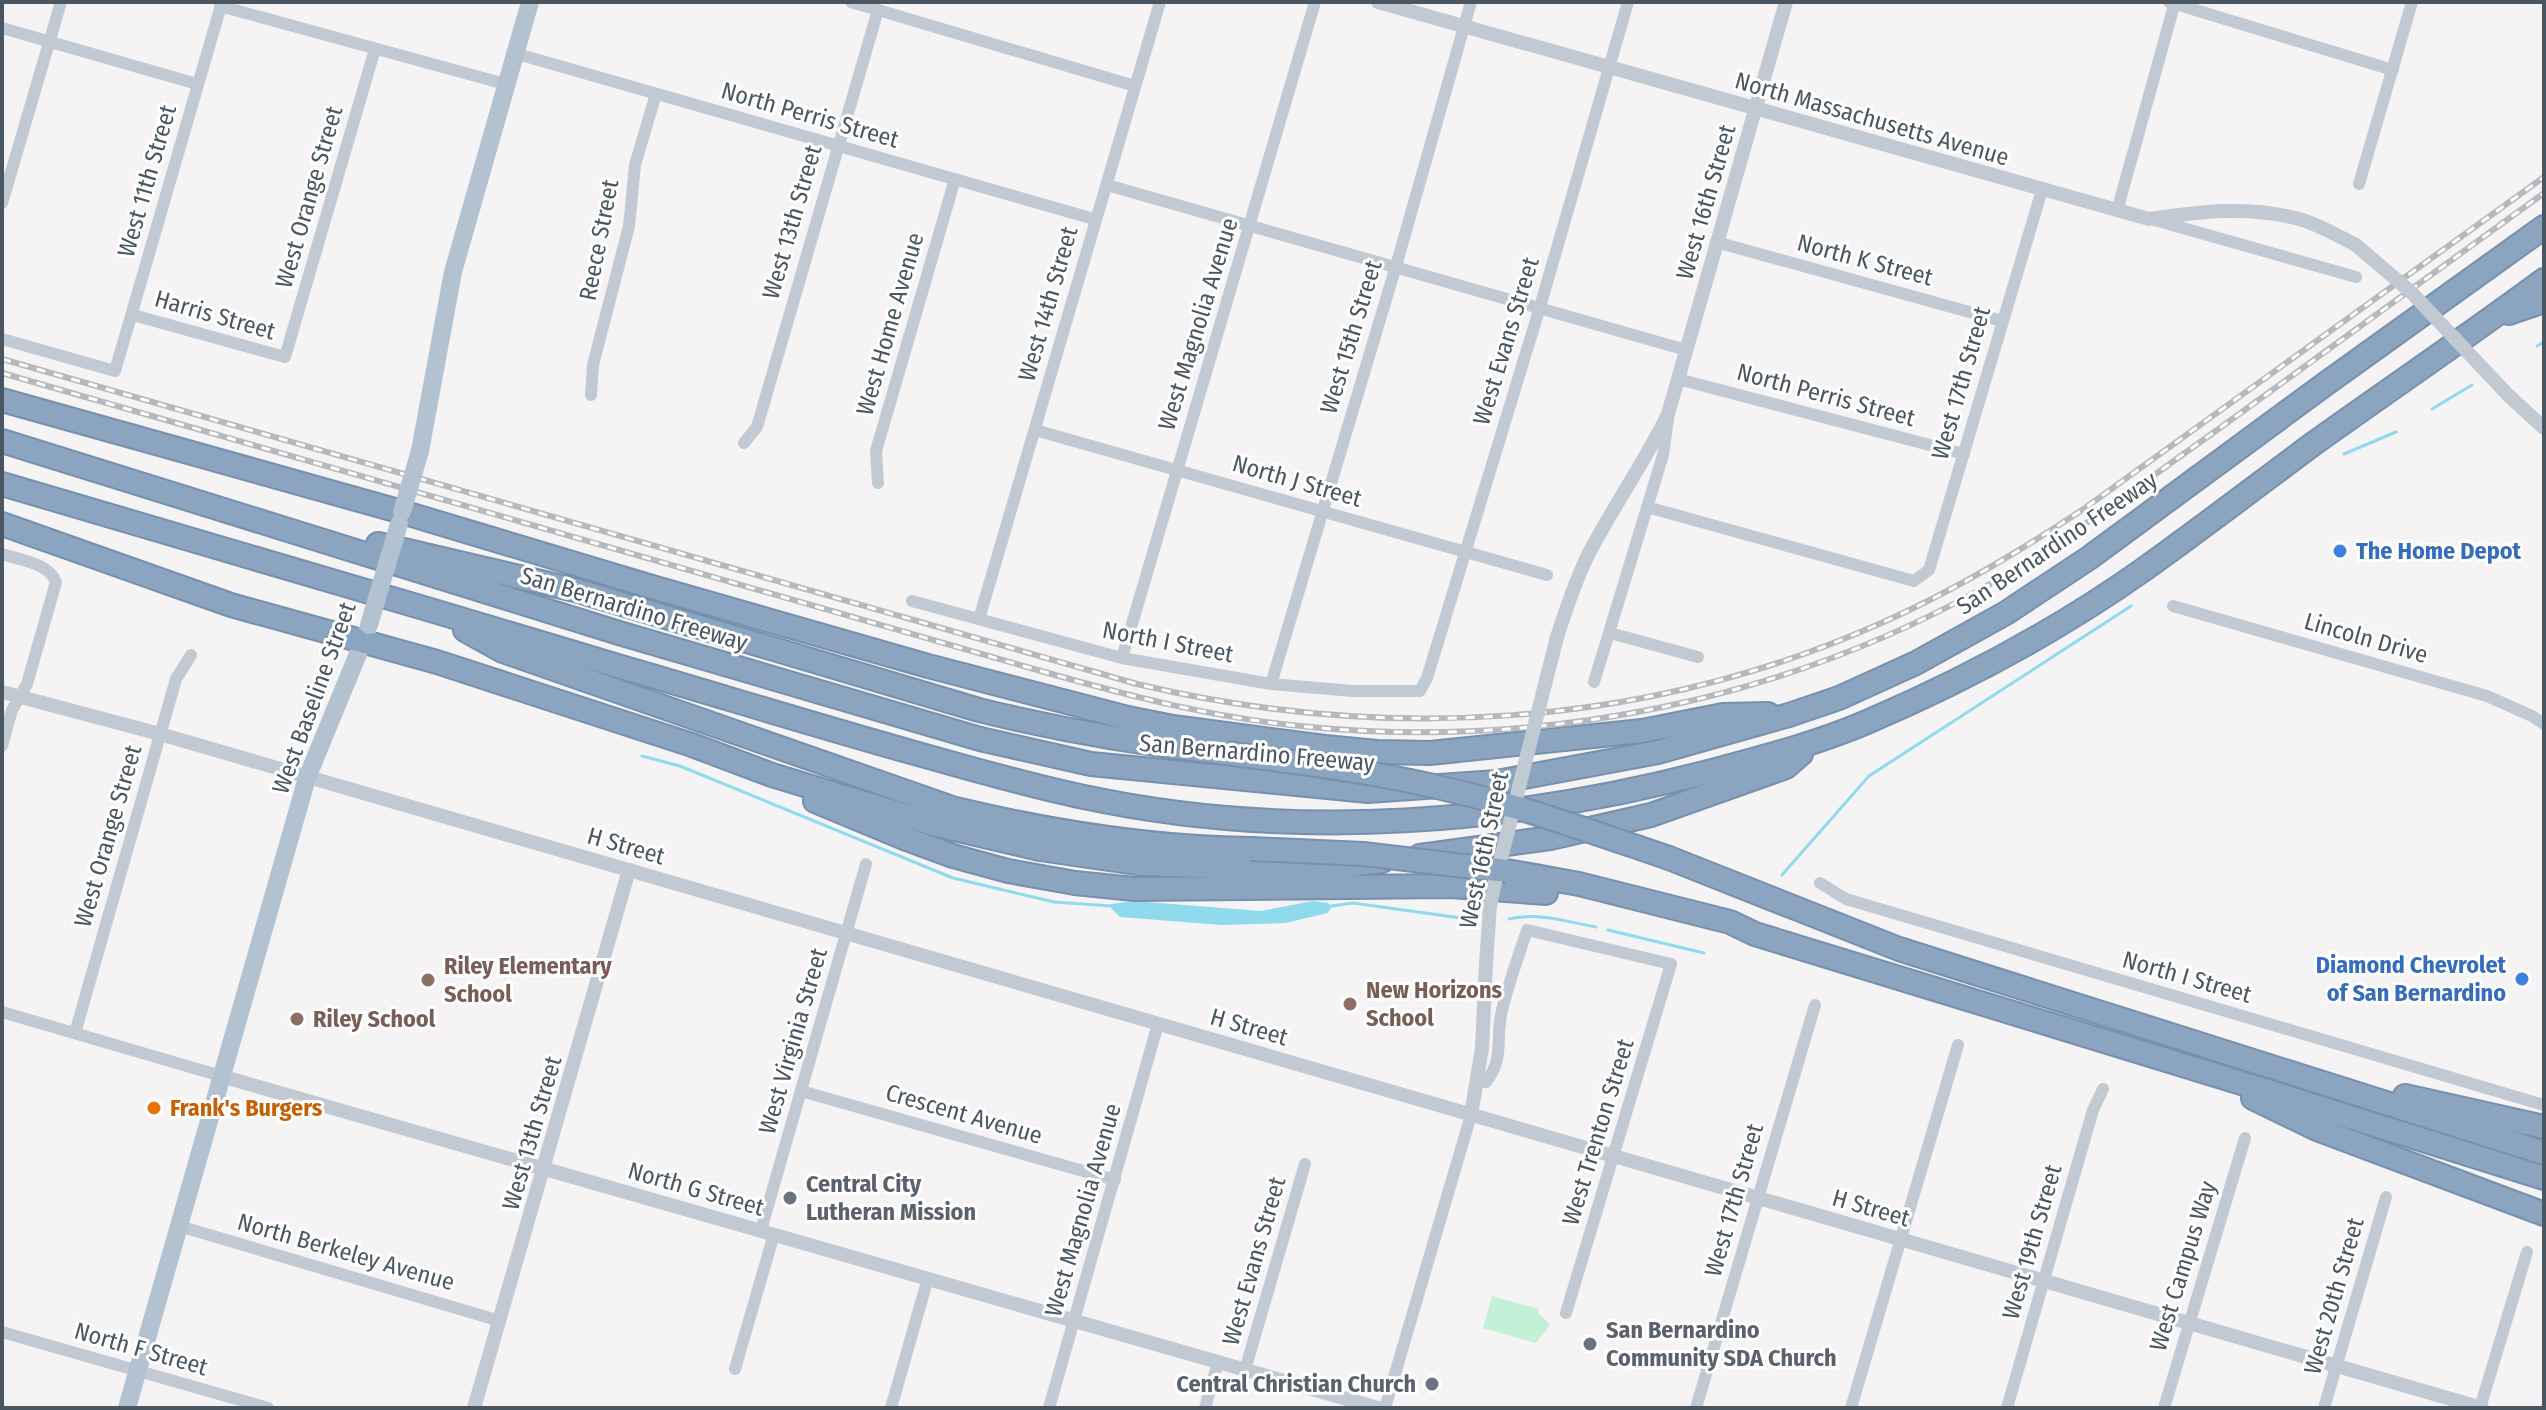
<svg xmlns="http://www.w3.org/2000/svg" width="2546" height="1410" font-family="'Fira Sans Condensed',sans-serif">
<rect width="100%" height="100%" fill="#f5f3f3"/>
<path fill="#c3f1d5" d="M1492 1296 1539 1309 1538 1312 1550 1325 1536 1343 1483 1328Z"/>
<path fill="#90daee" d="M1134 901 1261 911 1313 901 1328 903 1332 906 1328 913 1285 923 1222 925 1120 917 1111 908V904Z"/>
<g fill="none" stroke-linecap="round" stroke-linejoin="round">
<g stroke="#90daee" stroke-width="3">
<path d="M2537 346 2544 342"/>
<path d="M2432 409 2472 385"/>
<path d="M2344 454 2396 432"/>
<path d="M642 756 680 766 953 878 1054 902 1111 906"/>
<path d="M1782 875 1869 776 2131 606"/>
<path d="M1332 906 1353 903 1468 919"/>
<path d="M1509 919C1537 912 1568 922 1596 927"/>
<path d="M1608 930 1704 953"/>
</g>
<defs>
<g id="motorway">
<path d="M2509 313 2544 301"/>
<path d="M2 400 402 512 652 587 928 666 1128 718 1173 727 1325 747 1377 752 1430 753 1642 731 1723 715 1768 714"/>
<path d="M2 441 619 633 980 739 1091 764 1368 791 1497 782 1658 752 1789 715 1839 698 1916 663 2006 613 2089 558 2324 385 2544 227"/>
<path d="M2 484C209 544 415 605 621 667 718 695 814 725 911 752 969 768 1026 785 1084 797 1295 842 1516 824 1723 768 1772 755 1820 742 1867 722 1963 681 2058 630 2143 570 2199 530 2254 488 2309 447 2387 391 2467 337 2544 280"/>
<path d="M2 524 231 605 437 662 692 745 772 775 933 824 1040 849 1143 864 1312 870 1382 861"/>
<path d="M378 544 575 590 979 710C1064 731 1139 744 1226 753"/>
<path d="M465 630 503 651 955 809C1052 832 1151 848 1251 849"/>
<path d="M815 801 904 838 953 856 1008 871 1075 883 1134 889 1450 886 1546 893"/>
<path d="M1420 856 1550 838 1651 815 1786 767 1801 754"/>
<path d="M1669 858 1899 949 2544 1153"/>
<path d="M1507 871 1579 884 1730 922 1755 934 2248 1085 2544 1178"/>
<path d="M2405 1096 2544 1127"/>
<path d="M2253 1098 2317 1129 2544 1214"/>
</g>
</defs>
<use href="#motorway" stroke="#7690ad" stroke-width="26"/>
<g stroke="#c1cad2" stroke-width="12">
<path d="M851 2 1135 86"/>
<path d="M2169 2 2393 70"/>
<path d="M220 6 505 84"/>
<path d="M2 28 197 84"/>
<path d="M514 53 1094 219"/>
<path d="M2359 184 2412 2"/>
<path d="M1107 185 1686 350"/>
<path d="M2 203 61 2"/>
<path d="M2117 211 2175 2"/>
<path d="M2151 219 2356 277"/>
<path d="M1716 242 2002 321"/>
<path d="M133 315 285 357 375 49"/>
<path d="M2 339 115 371 222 2"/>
<path d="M1678 379 1964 454"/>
<path d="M591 395 593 365 629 226 635 165 656 94"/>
<path d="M1035 430 1547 575"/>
<path d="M744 443 757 427 878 10"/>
<path d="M878 483 876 451 955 179"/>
<path d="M1647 507 1914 581 1929 570 2042 190"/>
<path d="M2 554C20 560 49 563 56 582L27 684 12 710 2 746"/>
<path d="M912 601 1122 658 1271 684 1353 691H1420L1427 678 1540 307 1628 2"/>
<path d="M2173 606 2487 696 2532 716 2544 724"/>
<path d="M979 619 1160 2"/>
<path d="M1610 633 1698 657"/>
<path d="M1122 658 1315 2"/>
<path d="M1594 682 1663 455 1668 419"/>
<path d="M1271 684 1396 266 1471 2"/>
<path d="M1820 883 1846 899 2544 1105"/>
<path d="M2 1012 221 1076"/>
<path d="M75 1033 176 679 191 655"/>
<path d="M1477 1082H1486C1504 1059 1496 1040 1501 1015 1507 987 1518 958 1527 930L1671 964 1566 1313"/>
<path d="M801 1091 1115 1180"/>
<path d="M179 1226 500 1321"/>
<path d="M761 1230 866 864"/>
<path d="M2 1332 268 1408"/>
<path d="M735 1369 774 1234"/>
<path d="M1245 1370 1305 1164"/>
<path d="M891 1408 928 1278"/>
<path d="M1049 1408 1158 1024"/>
<path d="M1205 1408 1218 1362"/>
<path d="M1385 1408 1471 1115"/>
<path d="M1696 1408 1815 1005"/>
<path d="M1851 1408 1958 1045"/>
<path d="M2007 1408 2093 1110 2103 1089"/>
<path d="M2164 1408 2245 1138"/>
<path d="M2324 1408 2386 1197"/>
<path d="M2480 1408 2527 1252"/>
</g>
<g stroke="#c1cad2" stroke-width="14">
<path d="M1378 2 2149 219C2199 212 2248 205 2299 219 2318 224 2338 236 2356 245"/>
<path d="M2508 395 2544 428"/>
<path d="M1557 637C1566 609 1575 582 1588 555 1613 507 1644 463 1668 414L1786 2"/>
<path d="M2 692 160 734 2482 1408"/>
<path d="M221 1076 1378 1408"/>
<path d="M1471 1115 1482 1048 1486 964"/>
<path d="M474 1408 629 870"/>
</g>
<g stroke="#b3c2d1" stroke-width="18">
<path d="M420 451 453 272 530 2"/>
<path d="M127 1408 307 778 367 632"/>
</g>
<use href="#motorway" stroke="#8ba5c1" stroke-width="22"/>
<defs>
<g id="rail">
<path d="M2 359 1137 684C1386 743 1644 728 1879 624 1952 592 2019 552 2085 508L2544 177"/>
<path d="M2 373 1041 671C1129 696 1218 719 1310 727 1542 749 1781 701 1985 587 2065 542 2138 486 2213 433 2324 353 2434 273 2544 193"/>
</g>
</defs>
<use href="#rail" stroke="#b5b8bd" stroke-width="6"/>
<use href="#rail" stroke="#fff" stroke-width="3" stroke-dasharray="9" stroke-linecap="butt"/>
<defs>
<g id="motorway-bridge">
<path d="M1226 753C1302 763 1379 772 1454 791 1527 808 1598 834 1669 858"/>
<path d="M1251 849 1363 854 1507 871"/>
</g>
</defs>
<use href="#motorway-bridge" stroke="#7690ad" stroke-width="26" stroke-linecap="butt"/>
<g stroke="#c1cad2" stroke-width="14">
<path d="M2356 245 2412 293 2508 395"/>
<path d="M1486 964 1490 906 1495 882 1557 637"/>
</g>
<g stroke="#b3c2d1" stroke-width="18">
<path d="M402 512 420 451"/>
<path d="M369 625 399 524"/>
</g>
<use href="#motorway-bridge" stroke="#8ba5c1" stroke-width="22"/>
</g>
<g fill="#3f7fe0" stroke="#fff" stroke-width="3">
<circle cx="2340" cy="551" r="8"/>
<circle cx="2522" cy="979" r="8"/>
</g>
<g fill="#8d6e63" stroke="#fff" stroke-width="3">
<circle cx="428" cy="980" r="8"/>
<circle cx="1350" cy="1004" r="8"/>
<circle cx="297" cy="1019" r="8"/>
</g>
<circle fill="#e8710a" stroke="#fff" stroke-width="3" cx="154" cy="1108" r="8"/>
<g fill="#6b7280" stroke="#fff" stroke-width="3">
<circle cx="790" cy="1198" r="8"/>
<circle cx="1590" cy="1344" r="8"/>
<circle cx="1432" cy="1384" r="8"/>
</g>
<g text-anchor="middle" stroke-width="6" stroke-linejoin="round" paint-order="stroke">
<g font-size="24" fill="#4a5661" stroke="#fff">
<text transform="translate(810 115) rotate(16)" y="8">North Perris Street</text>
<text transform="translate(1872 119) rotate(16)" y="8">North Massachusetts Avenue</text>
<text transform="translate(147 181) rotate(-74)" y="8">West 11th Street</text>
<text transform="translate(309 197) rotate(-74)" y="8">West Orange Street</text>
<text transform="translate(1706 202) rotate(-74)" y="8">West 16th Street</text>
<text transform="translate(792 222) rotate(-74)" y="8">West 13th Street</text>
<text transform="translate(599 240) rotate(-79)" y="8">Reece Street</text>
<text transform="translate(1865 260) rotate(15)" y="8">North K Street</text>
<text transform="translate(1048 304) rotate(-74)" y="8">West 14th Street</text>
<text transform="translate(215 315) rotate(16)" y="8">Harris Street</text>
<text transform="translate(890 324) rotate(-74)" y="8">West Home Avenue</text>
<text transform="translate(1198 324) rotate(-73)" y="8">West Magnolia Avenue</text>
<text transform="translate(1351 337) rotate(-73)" y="8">West 15th Street</text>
<text transform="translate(1506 341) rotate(-73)" y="8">West Evans Street</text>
<text transform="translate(1961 383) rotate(-74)" y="8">West 17th Street</text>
<text transform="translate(1826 395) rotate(15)" y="8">North Perris Street</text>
<text transform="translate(1297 481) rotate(16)" y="8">North J Street</text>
<text transform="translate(2057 543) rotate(-34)" y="8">San Bernardino Freeway</text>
<text transform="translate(634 609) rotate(17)" y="8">San Bernardino Freeway</text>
<text transform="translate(2366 638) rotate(16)" y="8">Lincoln Drive</text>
<text transform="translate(1168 642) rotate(11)" y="8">North I Street</text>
<text transform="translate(314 698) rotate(-70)" y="8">West Baseline Street</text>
<text transform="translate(1257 753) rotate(5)" y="8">San Bernardino Freeway</text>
<text transform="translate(108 836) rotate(-74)" y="8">West Orange Street</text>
<text transform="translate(626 846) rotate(16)" y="8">H Street</text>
<text transform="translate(1484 850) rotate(-78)" y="8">West 16th Street</text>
<text transform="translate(2187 977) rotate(16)" y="8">North I Street</text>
<text transform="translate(1249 1027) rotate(16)" y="8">H Street</text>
<text transform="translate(793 1041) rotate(-74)" y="8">West Virginia Street</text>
<text transform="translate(964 1114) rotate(16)" y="8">Crescent Avenue</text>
<text transform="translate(1598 1132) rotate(-73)" y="8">West Trenton Street</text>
<text transform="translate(532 1133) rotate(-74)" y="8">West 13th Street</text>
<text transform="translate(696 1189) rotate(16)" y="8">North G Street</text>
<text transform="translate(1734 1200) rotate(-74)" y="8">West 17th Street</text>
<text transform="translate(1871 1208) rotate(16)" y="8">H Street</text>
<text transform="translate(1083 1210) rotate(-74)" y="8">West Magnolia Avenue</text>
<text transform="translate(2032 1242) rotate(-74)" y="8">West 19th Street</text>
<text transform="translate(346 1252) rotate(16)" y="8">North Berkeley Avenue</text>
<text transform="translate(1254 1261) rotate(-74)" y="8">West Evans Street</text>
<text transform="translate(2183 1266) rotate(-73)" y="8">West Campus Way</text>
<text transform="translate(2334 1296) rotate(-74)" y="8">West 20th Street</text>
<text transform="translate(141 1349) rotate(16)" y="8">North F Street</text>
</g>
<g font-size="24" font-weight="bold" fill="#366cbe" stroke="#fff" text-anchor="start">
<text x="2356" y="559">The Home Depot</text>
<text x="2506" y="973" text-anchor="end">Diamond Chevrolet<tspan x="2506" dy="28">of San Bernardino</tspan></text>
</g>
<g font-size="24" font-weight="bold" fill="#785e54" stroke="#fff" text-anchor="start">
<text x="444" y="974">Riley Elementary<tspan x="444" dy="28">School</tspan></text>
<text x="1366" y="998">New Horizons<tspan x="1366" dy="28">School</tspan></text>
<text x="313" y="1027">Riley School</text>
</g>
<g font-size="24" font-weight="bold" fill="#c56008" stroke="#fff" text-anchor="start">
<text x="170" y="1116">Frank's Burgers</text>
</g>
<g font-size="24" font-weight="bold" fill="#5b616d" stroke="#fff" text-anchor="start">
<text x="806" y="1192">Central City<tspan x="806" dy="28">Lutheran Mission</tspan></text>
<text x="1606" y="1338">San Bernardino<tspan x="1606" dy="28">Community SDA Church</tspan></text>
<text x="1416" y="1392" text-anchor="end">Central Christian Church</text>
</g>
</g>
<rect width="2546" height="1410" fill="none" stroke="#4a5661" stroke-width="8"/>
</svg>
